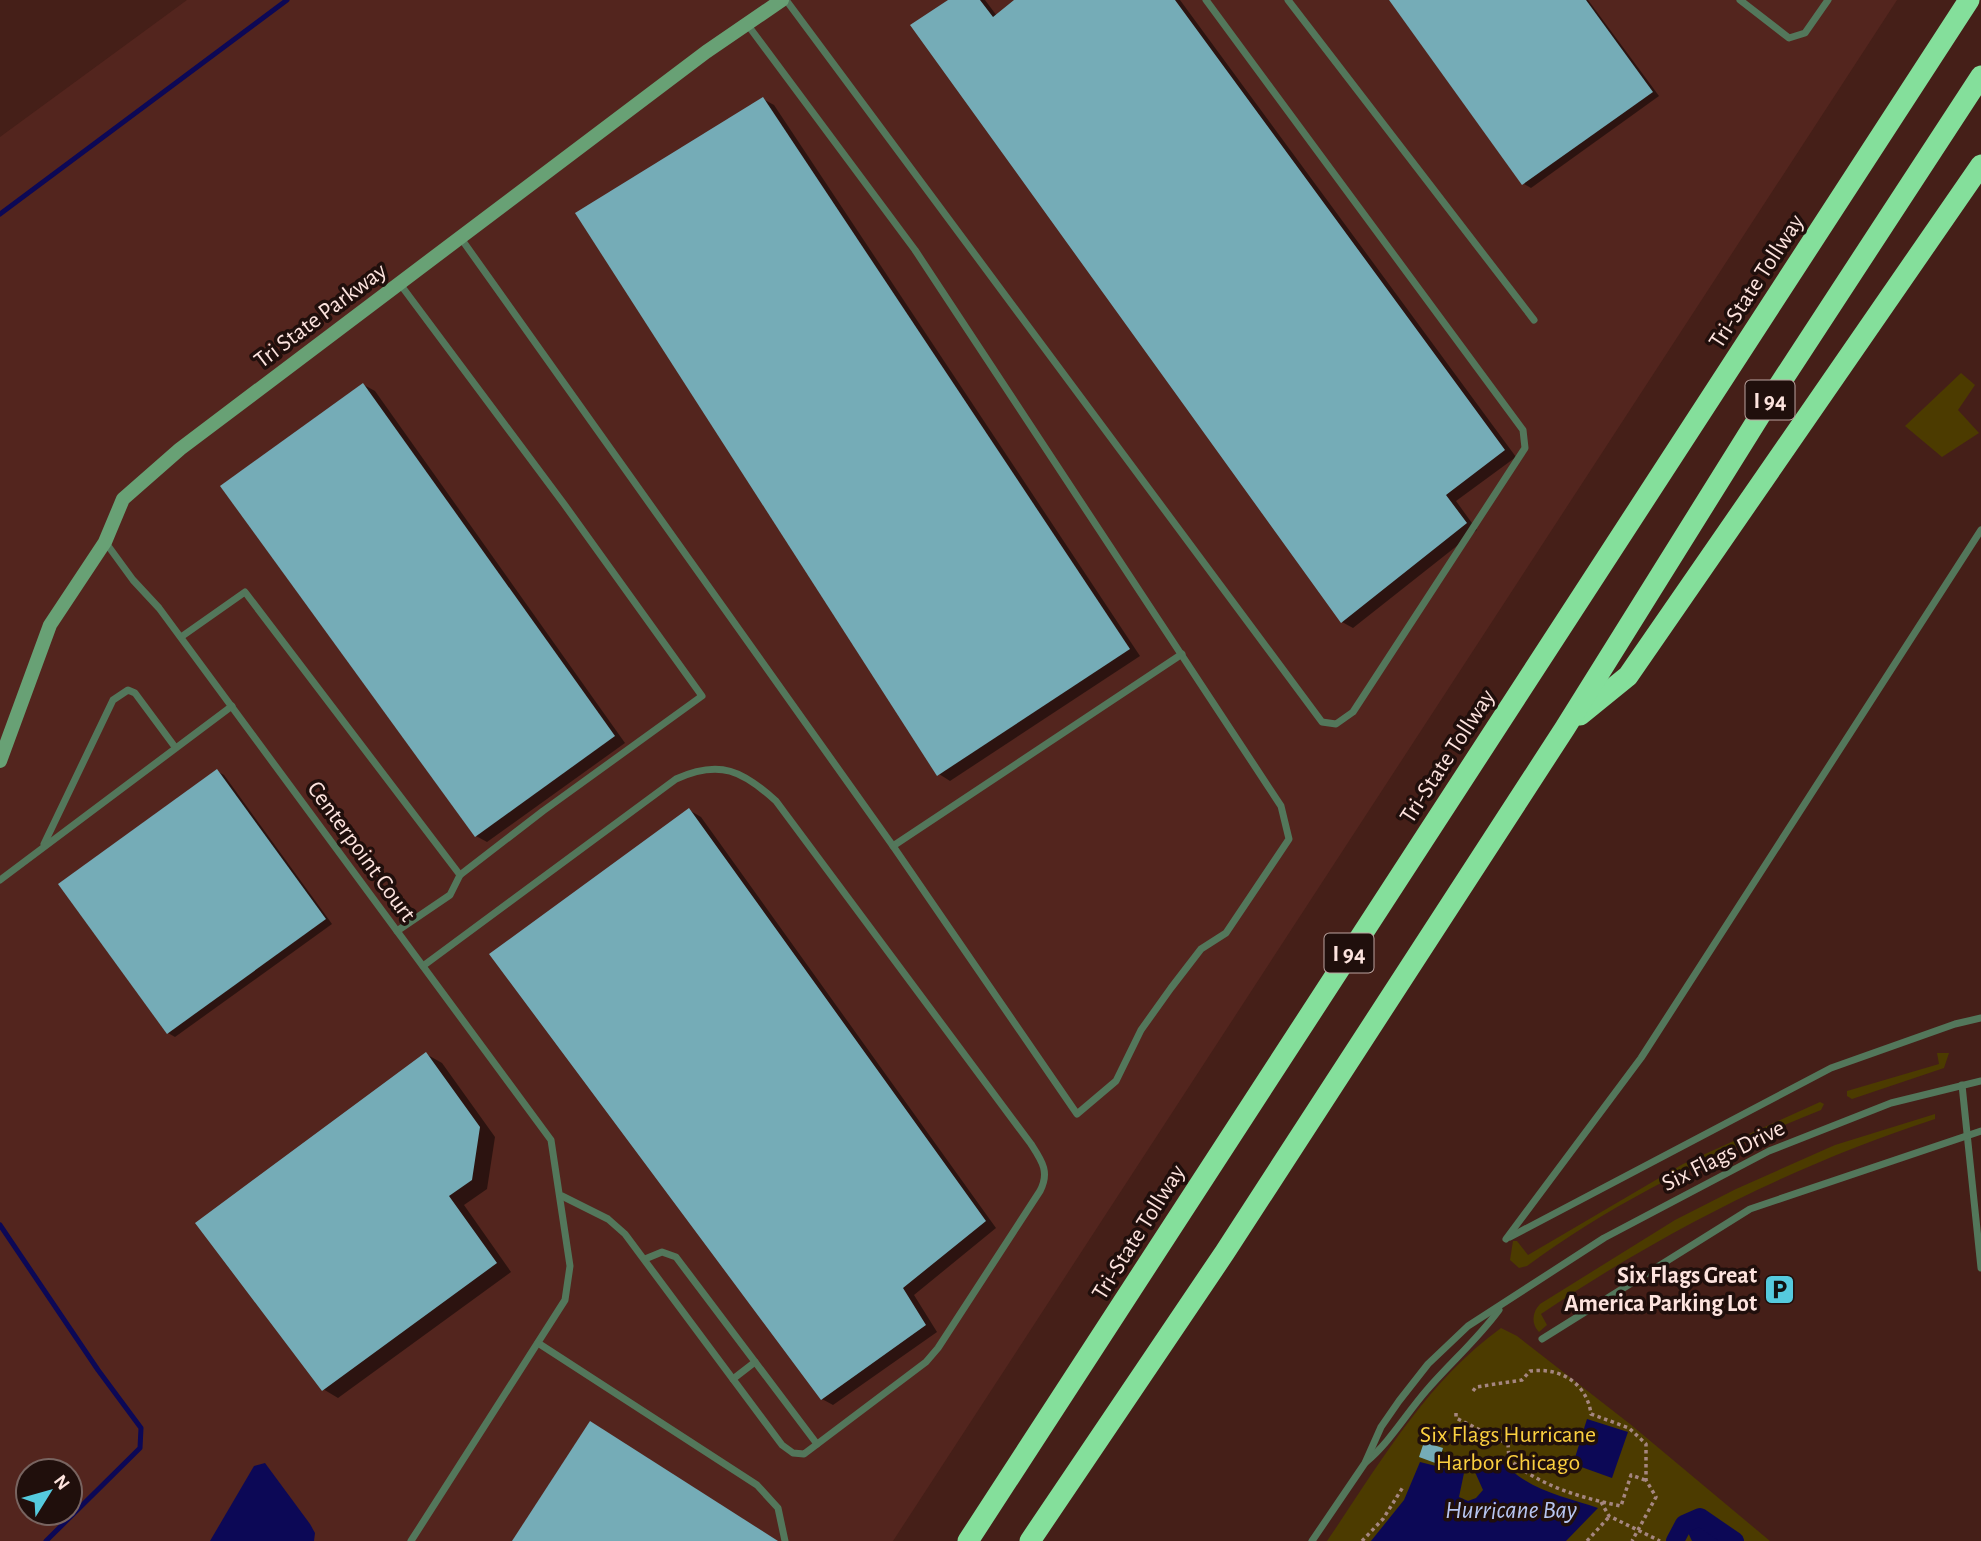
<svg xmlns="http://www.w3.org/2000/svg" width="1981" height="1541" font-family="'Alegreya Sans',sans-serif">
<rect width="100%" height="100%" fill="#451f18"/>
<path fill="#53251e" fill-rule="evenodd" d="M187 0H1897L893 1541H0V137ZM28 1471H70V1513H28Z"/>
<g fill="#4c3b00">
<path d="M1961 373 1975 385 1958 410 1979 433 1942 457 1905 426Z"/>
<path d="M1937 1053H1949L1944 1068 1852 1099 1847 1096V1091L1939 1064Z"/>
<path d="M1820 1102 1824 1104 1821 1110C1719 1151 1616 1200 1527 1266L1519 1268 1510 1260 1513 1241H1517L1528 1255 1683 1164Z"/>
<path d="M1935 1114V1119C1794 1165 1664 1231 1541 1314L1547 1325 1539 1332C1531 1324 1532 1312 1540 1304L1675 1220 1736 1189 1835 1145Z"/>
<path d="M1501 1328 1517 1336 1630 1424 1770 1541H1327C1379 1465 1425 1383 1501 1328Z"/>
</g>
<g fill="#0c0856">
<path d="M1587 1419 1628 1432 1612 1478 1573 1464Z"/>
<path d="M1502 1459C1522 1489 1566 1497 1598 1508L1566 1541H1371L1404 1500 1420 1462 1464 1473 1459 1497 1468 1501 1476 1498 1483 1490 1475 1472Z"/>
<path d="M265 1463 310 1524 315 1533 314 1541H210L254 1466Z"/>
<path d="M1700 1517 1729 1534 1719 1541H1692L1684 1524Z"/>
</g>
<g fill="#0007">
<path d="M951 0H985L997 16 1017 0H1180L1516 457 1456 501 1477 530 1353 628 1342 622Z"/>
<path d="M1391 0H1588L1659 96 1531 188 1524 184Z"/>
<path d="M763 99 774 105 1140 656 950 781 939 774Z"/>
<path d="M364 385 375 391 625 743 487 842 476 836Z"/>
<path d="M217 771 224 775 332 924 175 1037 168 1033Z"/>
<path d="M689 810 701 817 996 1228 914 1295 937 1332 833 1405 822 1399Z"/>
<path d="M426 1054 442 1063 495 1137 487 1189 464 1205 511 1272 338 1398 323 1389Z"/>
<path d="M1425 1444 1450 1454 1446 1467 1421 1456Z"/>
</g>
<g fill="none" stroke-linecap="round" stroke-linejoin="round">
<g stroke="#0c0856" stroke-width="5">
<path d="M0 214 287 0"/>
<path d="M0 1225 98 1370 141 1428 140 1448 46 1541"/>
</g>
<path stroke="#0c0856" stroke-width="18" d="M1675 1541 1684 1524 1700 1517 1735 1541"/>
</g>
<g fill="#75acb7">
<path d="M948 0H980L993 17 1014 0H1175L1505 450 1446 495 1467 523 1341 623 910 25Z"/>
<path d="M1389 0H1586L1653 92 1522 185Z"/>
<path d="M763 97 1130 649 937 776 575 213Z"/>
<path d="M363 383 615 736 475 837 220 486Z"/>
<path d="M217 769 326 919 167 1034 58 884Z"/>
<path d="M689 808 986 1221 903 1288 926 1325 821 1400 489 954Z"/>
<path d="M426 1052 480 1127 472 1180 449 1196 497 1263 322 1391 195 1223Z"/>
<path d="M590 1421 778 1541H512Z"/>
<path d="M1424 1442 1443 1448 1438 1464 1419 1457Z"/>
</g>
<g fill="none" stroke-linecap="round" stroke-linejoin="round">
<g stroke="#a58680" stroke-width="3.5" stroke-dasharray="3.5 3.5" stroke-linecap="butt">
<path d="M1473 1391 1476 1387 1522 1380 1530 1371C1560 1367 1587 1383 1591 1414L1629 1428 1646 1444V1480L1656 1497 1632 1541"/>
<path d="M1456 1413V1418L1508 1444 1509 1459C1539 1486 1582 1498 1621 1506L1631 1475 1645 1480"/>
<path d="M1601 1502 1609 1516 1660 1541"/>
<path d="M1362 1541 1383 1519 1403 1487"/>
<path d="M1587 1541 1609 1517"/>
</g>
<g stroke="#53775b" stroke-width="7">
<path d="M786 0 1322 722 1336 724 1353 712 1525 448 1523 430 1206 0"/>
<path d="M1288 0 1534 320"/>
<path d="M1740 0 1789 38 1805 33 1828 0"/>
<path d="M460 237 893 846 1077 1114 1116 1081 1141 1030 1171 988 1201 949 1226 933 1289 839 1281 806 915 250 747 24"/>
<path d="M106 543 133 580 159 608 551 1140 570 1266 565 1300 411 1541"/>
<path d="M181 637 245 592 460 875"/>
<path d="M44 844 113 700 128 690 135 693 175 747"/>
<path d="M893 846 1182 654"/>
<path d="M0 880 232 706"/>
<path d="M397 931 450 895 460 875 543 811 702 696 564 504 400 284"/>
<path d="M423 966 676 779C720 759 743 771 776 801L1031 1144C1042 1161 1050 1172 1040 1191L938 1348 926 1362 804 1454 793 1453 782 1445 625 1234 608 1219 562 1196"/>
<path d="M1962 1085 1981 1268"/>
<path d="M1510 1237 1831 1068 1955 1024 1981 1018"/>
<path d="M1506 1239 1641 1058 1981 530"/>
<path d="M645 1259 662 1252 676 1257 817 1444"/>
<path d="M1542 1339 1750 1209 1981 1131"/>
<path d="M538 1343 757 1485 778 1508 785 1541"/>
<path d="M733 1379 755 1362"/>
<path d="M1366 1462C1390 1442 1406 1414 1426 1391 1450 1363 1477 1340 1499 1310"/>
<path d="M1312 1541 1365 1463 1381 1427 1399 1401 1428 1364 1468 1326 1604 1238 1769 1151 1891 1103 1981 1081"/>
</g>
<path stroke="#68a175" stroke-width="14" d="M0 761 50 625 105 542 123 499 180 449 706 52 782 0"/>
<g stroke="#84df9b" stroke-width="21">
<path d="M1580 715 1628 676 1981 165"/>
<path d="M968 1541 1969 0"/>
<path d="M1030 1541 1225 1252 1565 728 1774 393 1981 76"/>
</g>
</g>
<defs>
<symbol id="parking-square" viewBox="-11 -11 22 22"><rect x="-9" y="-9" width="18" height="18" rx="4" fill="#55cade" stroke="#200f0c"/><path d="M-3.5-5.5H1a3.5 3.5 0 0 1 0 7H-1V5.5H-3.5ZM-1-3.4V-.6H.8a1.4 1.4 0 0 0 0-2.8Z" fill="#111"/></symbol>
</defs>
<g fill-rule="evenodd">
<use href="#parking-square" x="1762" y="1272" width="35" height="35"/>
</g>
<g text-anchor="middle" stroke-width="7" stroke-linejoin="round" paint-order="stroke">
<g fill="#200f0c" stroke="#bba39f" stroke-width="2">
<rect x="1745.5" y="380.5" width="49" height="39" rx="5"/>
<rect x="1324.5" y="933.5" width="49" height="39" rx="5"/>
</g>
<g font-size="23" font-weight="bold" fill="#fde3de">
<text x="1770" y="408">I 94</text>
<text x="1349" y="961">I 94</text>
</g>
<g font-size="24" fill="#fde3de" stroke="#200f0c">
<text transform="translate(1756 281) rotate(-57)" y="8">Tri-State Tollway</text>
<text transform="translate(320 315) rotate(-37)" y="8">Tri State Parkway</text>
<text transform="translate(1447 756) rotate(-57)" y="8">Tri-State Tollway</text>
<text transform="translate(362 851) rotate(54)" y="8">Centerpoint Court</text>
<text transform="translate(1723 1155) rotate(-26)" y="8">Six Flags Drive</text>
<text transform="translate(1138 1232) rotate(-58)" y="8">Tri-State Tollway</text>
</g>
<g font-size="24" font-weight="bold" fill="#fde3de" stroke="#200f0c" text-anchor="end">
<text x="1757" y="1283">Six Flags Great<tspan x="1757" dy="28">America Parking Lot</tspan></text>
</g>
<g font-size="24" fill="#fcd040" stroke="#200f0c">
<text x="1508" y="1442">Six Flags Hurricane<tspan x="1508" dy="28">Harbor Chicago</tspan></text>
</g>
<g font-size="26" font-style="italic" fill="#b7c5f1" stroke="#200f0c">
<text x="1511" y="1518">Hurricane Bay</text>
</g>
</g>
<g transform="translate(49 1492) rotate(53)"><circle r="33" fill="#200f0c" stroke="#786460" stroke-width="2"/>
<path d="M0-5L12 26L0 18L-12 26Z" fill="#55cade"/>
<text y="-10" font-size="19" font-weight="bold" text-anchor="middle" fill="#fde3de">N</text>
</g>
</svg>
